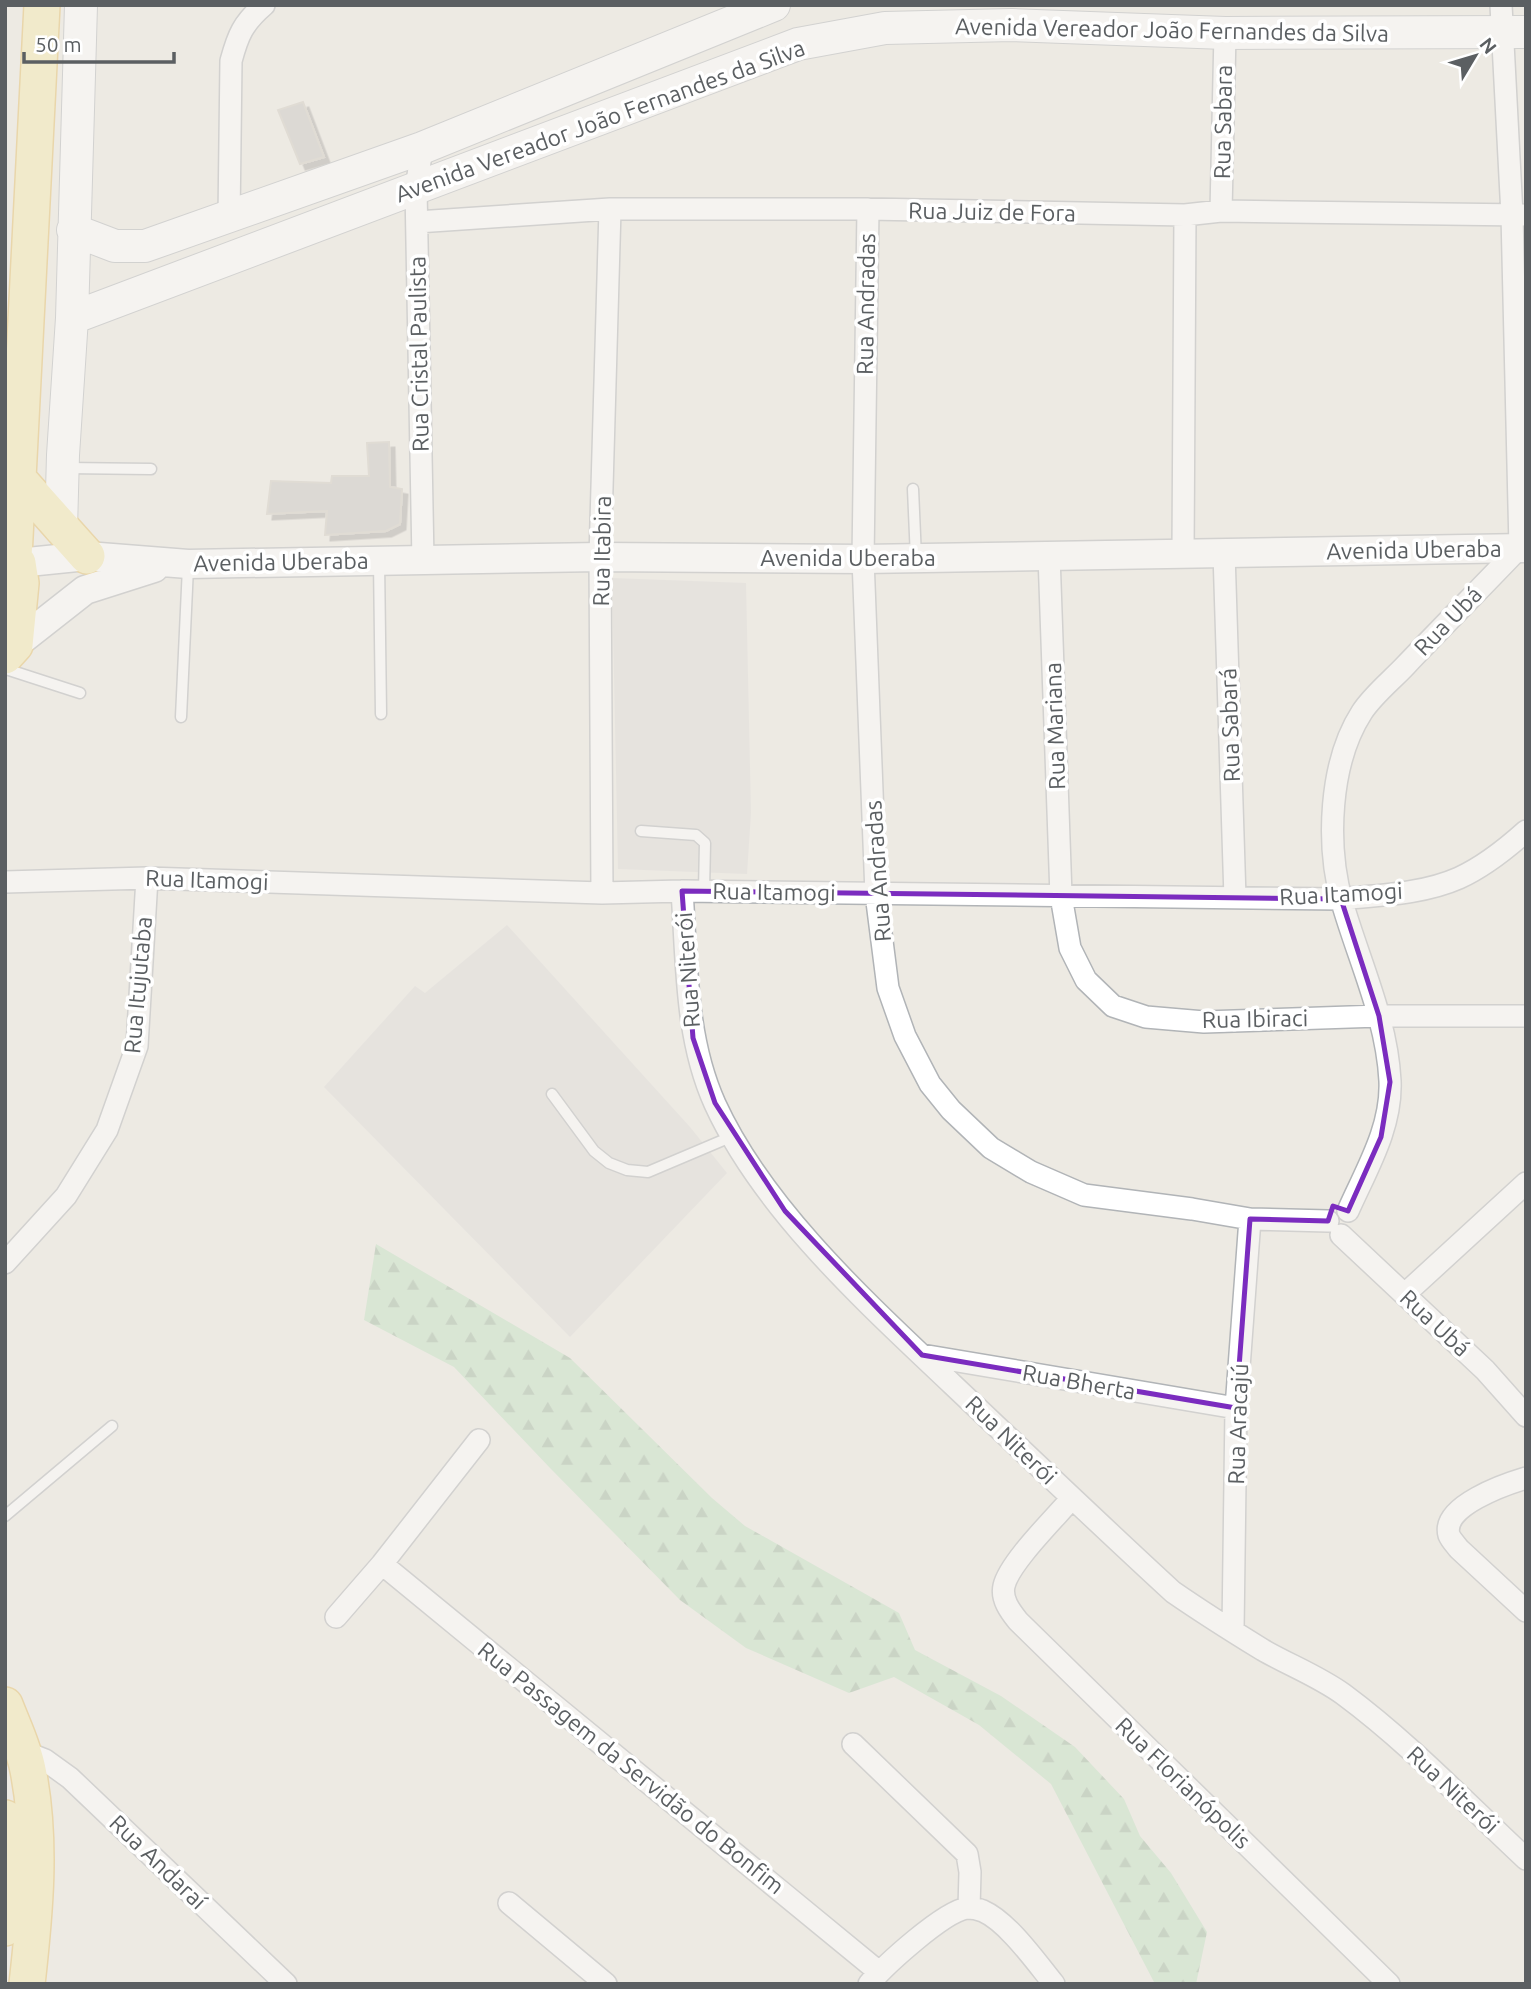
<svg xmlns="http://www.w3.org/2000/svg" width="1531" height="1989" font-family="Ubuntu,sans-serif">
	<defs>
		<pattern id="forest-firs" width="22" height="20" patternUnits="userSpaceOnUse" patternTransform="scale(1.75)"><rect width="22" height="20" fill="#c2e2c2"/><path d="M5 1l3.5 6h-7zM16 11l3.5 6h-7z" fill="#a1baa1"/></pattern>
		<filter id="shadow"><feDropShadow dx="5.5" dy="5.5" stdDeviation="0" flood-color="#0004"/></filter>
	</defs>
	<rect width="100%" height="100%" fill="#edeae3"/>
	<path fill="#dedcd8" d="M612 578 746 583 751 813 747 874 618 869Z
		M507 925 690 1127 727 1173 570 1337 324 1087 415 986 425 993Z"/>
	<path fill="url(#forest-firs)" d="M376 1244 570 1358 712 1498 745 1526 899 1613 915 1650 1001 1696 1075 1747 1124 1799 1140 1836 1171 1873 1207 1932 1196 1984H1155L1051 1784 979 1725 894 1677 849 1693 746 1648 680 1600 550 1468 454 1367 364 1320Z"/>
	<path fill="#c8c5c0" stroke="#d1ccc2" stroke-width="2" filter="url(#shadow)" d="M303 102 324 157 300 164 278 110Z
		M389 442 390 487 402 489 400 524 386 531 325 535 327 511 267 514 271 481 331 483 332 476H369L367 443Z"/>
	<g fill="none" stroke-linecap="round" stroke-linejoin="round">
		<defs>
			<path id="service" d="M65 468 151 469
				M913 489 916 558
				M379 561 381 714
				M9 670 80 693
				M181 717 188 567
				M641 831 696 835 705 843 704 891
				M552 1094 594 1151 609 1163 627 1170 648 1172 733 1136
				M5 1516 112 1426"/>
			<path id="minor" d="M422 148 416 189 423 561
				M868 209 863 559 876 894 888 988 905 1036 930 1084 951 1110 991 1148 1031 1172 1084 1195 1192 1209 1250 1219 1328 1221
				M1221 211 1225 33
				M229 218 231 61C238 35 243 23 264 5
				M417 222 610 209H868L1185 215 1221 211 1523 215
				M1224 553 1235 898
				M1183 554 1185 215
				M1049 555 1061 896 1070 948 1086 980 1113 1006 1146 1017 1204 1022 1379 1016H1526
				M5 882 147 878 602 893 682 891 1341 899C1380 895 1423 894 1459 878 1483 867 1506 849 1526 831
				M682 891C687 962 685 1038 715 1104 764 1211 869 1305 953 1385 1026 1454 1099 1524 1173 1592 1202 1612 1232 1631 1263 1650 1289 1665 1318 1676 1343 1694 1408 1742 1466 1803 1526 1859
				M602 893 600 557 610 209
				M1348 1211C1366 1170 1392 1128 1390 1081 1387 1019 1359 961 1342 902 1326 845 1329 763 1362 712 1373 695 1392 680 1406 665 1443 626 1482 587 1520 547L1512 215 1501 5
				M1341 1235 1485 1370 1526 1416
				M5 1263 66 1196 107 1130 137 1046 147 878
				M1405 1294 1526 1183
				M922 1355 1236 1408
				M1526 1478C1506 1484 1441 1506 1449 1535 1451 1540 1456 1545 1459 1549L1526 1611
				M1072 1498C1055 1518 1009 1563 1004 1586 1001 1599 1010 1611 1018 1621L1389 1984
				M382 1564 879 1972
				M336 1617 382 1564 479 1440
				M1233 1630 1236 1408 1250 1219
				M853 1744 967 1854 970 1872 969 1908
				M22 1751 45 1760 70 1778 286 1984
				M509 1903 606 1984
				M869 1984C885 1965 943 1912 967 1908 972 1908 978 1909 983 1911 1008 1922 1036 1962 1054 1984"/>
			<path id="tertiary" d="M18 563 87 556 188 564 600 557 863 559 1526 548
				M15 645 85 590 154 568"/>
			<path id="secondary" d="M73 230 115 246H145L422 148 774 5
				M72 318 798 44 885 28 1012 25 1225 33 1526 32
				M61 529 63 455 72 318 81 5"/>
			<path id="primary" d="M20 481 87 556
				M5 550 18 563 21 583 15 645 5 656
				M14 557 42 5
				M5 1705C13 1726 24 1748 28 1770 42 1841 35 1913 27 1984
				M5 1818V1928"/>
		</defs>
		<use href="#service" stroke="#b1b4b7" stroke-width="13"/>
		<use href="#minor" stroke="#b1b4b7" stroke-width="24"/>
		<use href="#tertiary" stroke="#b1b4b7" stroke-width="31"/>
		<use href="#secondary" stroke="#b2b6b9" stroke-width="34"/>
		<use href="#primary" stroke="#e4bf65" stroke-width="38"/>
		<use href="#service" stroke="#fff" stroke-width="10"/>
		<use href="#minor" stroke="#fff" stroke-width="21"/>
		<use href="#tertiary" stroke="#fff" stroke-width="28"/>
		<use href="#secondary" stroke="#fff" stroke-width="32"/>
		<use href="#primary" stroke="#f7ebae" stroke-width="35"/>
	</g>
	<path d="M0 0H1531V1989H0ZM682 891 1341 899 1379 1016 1390 1082 1381 1137 1348 1211 1333 1206 1328 1221 1250 1219 1236 1408 922 1355 785 1211 715 1103 693 1038Z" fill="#edeae3" fill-opacity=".55" fill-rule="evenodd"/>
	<path fill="none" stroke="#7b2cbf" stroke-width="5" stroke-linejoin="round" d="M682 891 1341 899 1379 1016 1390 1082 1381 1137 1348 1211 1333 1206 1328 1221 1250 1219 1236 1408 922 1355 785 1211 715 1103 693 1038Z"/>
	<g text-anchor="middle" stroke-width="7" stroke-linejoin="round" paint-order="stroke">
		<g font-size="23" fill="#5b5f62" stroke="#fff">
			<text transform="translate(1172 30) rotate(1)" y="8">Avenida Vereador João Fernandes da Silva</text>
			<text transform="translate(600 121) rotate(-20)" y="8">Avenida Vereador João Fernandes da Silva</text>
			<text transform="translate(1223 122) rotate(-89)" y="8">Rua Sabara</text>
			<text transform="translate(992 212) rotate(1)" y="8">Rua Juiz de Fora</text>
			<text transform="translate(866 304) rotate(-89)" y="8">Rua Andradas</text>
			<text transform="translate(419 354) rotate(-91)" y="8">Rua Cristal Paulista</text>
			<text transform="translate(1414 550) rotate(-1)" y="8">Avenida Uberaba</text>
			<text transform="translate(602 551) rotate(-89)" y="8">Rua Itabira</text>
			<text x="848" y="566">Avenida Uberaba</text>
			<text transform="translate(281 562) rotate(-1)" y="8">Avenida Uberaba</text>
			<text transform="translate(1448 621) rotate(-46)" y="8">Rua Ubá</text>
			<text transform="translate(1230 725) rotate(-92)" y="8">Rua Sabará</text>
			<text transform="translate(1055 726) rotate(-92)" y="8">Rua Mariana</text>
			<text transform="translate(878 871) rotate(-94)" y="8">Rua Andradas</text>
			<text transform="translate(207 880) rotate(2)" y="8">Rua Itamogi</text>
			<text transform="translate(774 892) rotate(1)" y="8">Rua Itamogi</text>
			<text transform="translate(1341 894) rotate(-3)" y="8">Rua Itamogi</text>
			<text transform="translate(688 970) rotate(-94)" y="8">Rua Niterói</text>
			<text transform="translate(138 985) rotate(-85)" y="8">Rua Itujutaba</text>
			<text transform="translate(1255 1019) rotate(-1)" y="8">Rua Ibiraci</text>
			<text transform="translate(1435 1323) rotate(43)" y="8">Rua Ubá</text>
			<text transform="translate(1079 1382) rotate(10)" y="8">Rua Bherta</text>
			<text transform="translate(1238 1424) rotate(-88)" y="8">Rua Aracajú</text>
			<text transform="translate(1011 1440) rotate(44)" y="8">Rua Niterói</text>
			<text transform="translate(631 1768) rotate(39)" y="8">Rua Passagem da Servidão do Bonfim</text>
			<text transform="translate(1183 1783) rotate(44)" y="8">Rua Florianópolis</text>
			<text transform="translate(1453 1790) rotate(43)" y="8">Rua Niterói</text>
			<text transform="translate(158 1862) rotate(44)" y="8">Rua Andaraí</text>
		</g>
	</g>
	<rect width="1531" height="1989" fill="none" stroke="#5b5f62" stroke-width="14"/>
	<g transform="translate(1475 56) rotate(52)" stroke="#ffffff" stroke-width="5" paint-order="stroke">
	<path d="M0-5L12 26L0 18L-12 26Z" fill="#5b5f62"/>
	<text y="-10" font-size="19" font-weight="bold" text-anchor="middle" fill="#5b5f62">N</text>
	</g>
	<path d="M24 52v10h150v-10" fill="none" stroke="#5b5f62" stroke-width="3.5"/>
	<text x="35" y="52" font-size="21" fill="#5b5f62" stroke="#ffffff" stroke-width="5" paint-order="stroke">50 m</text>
</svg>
